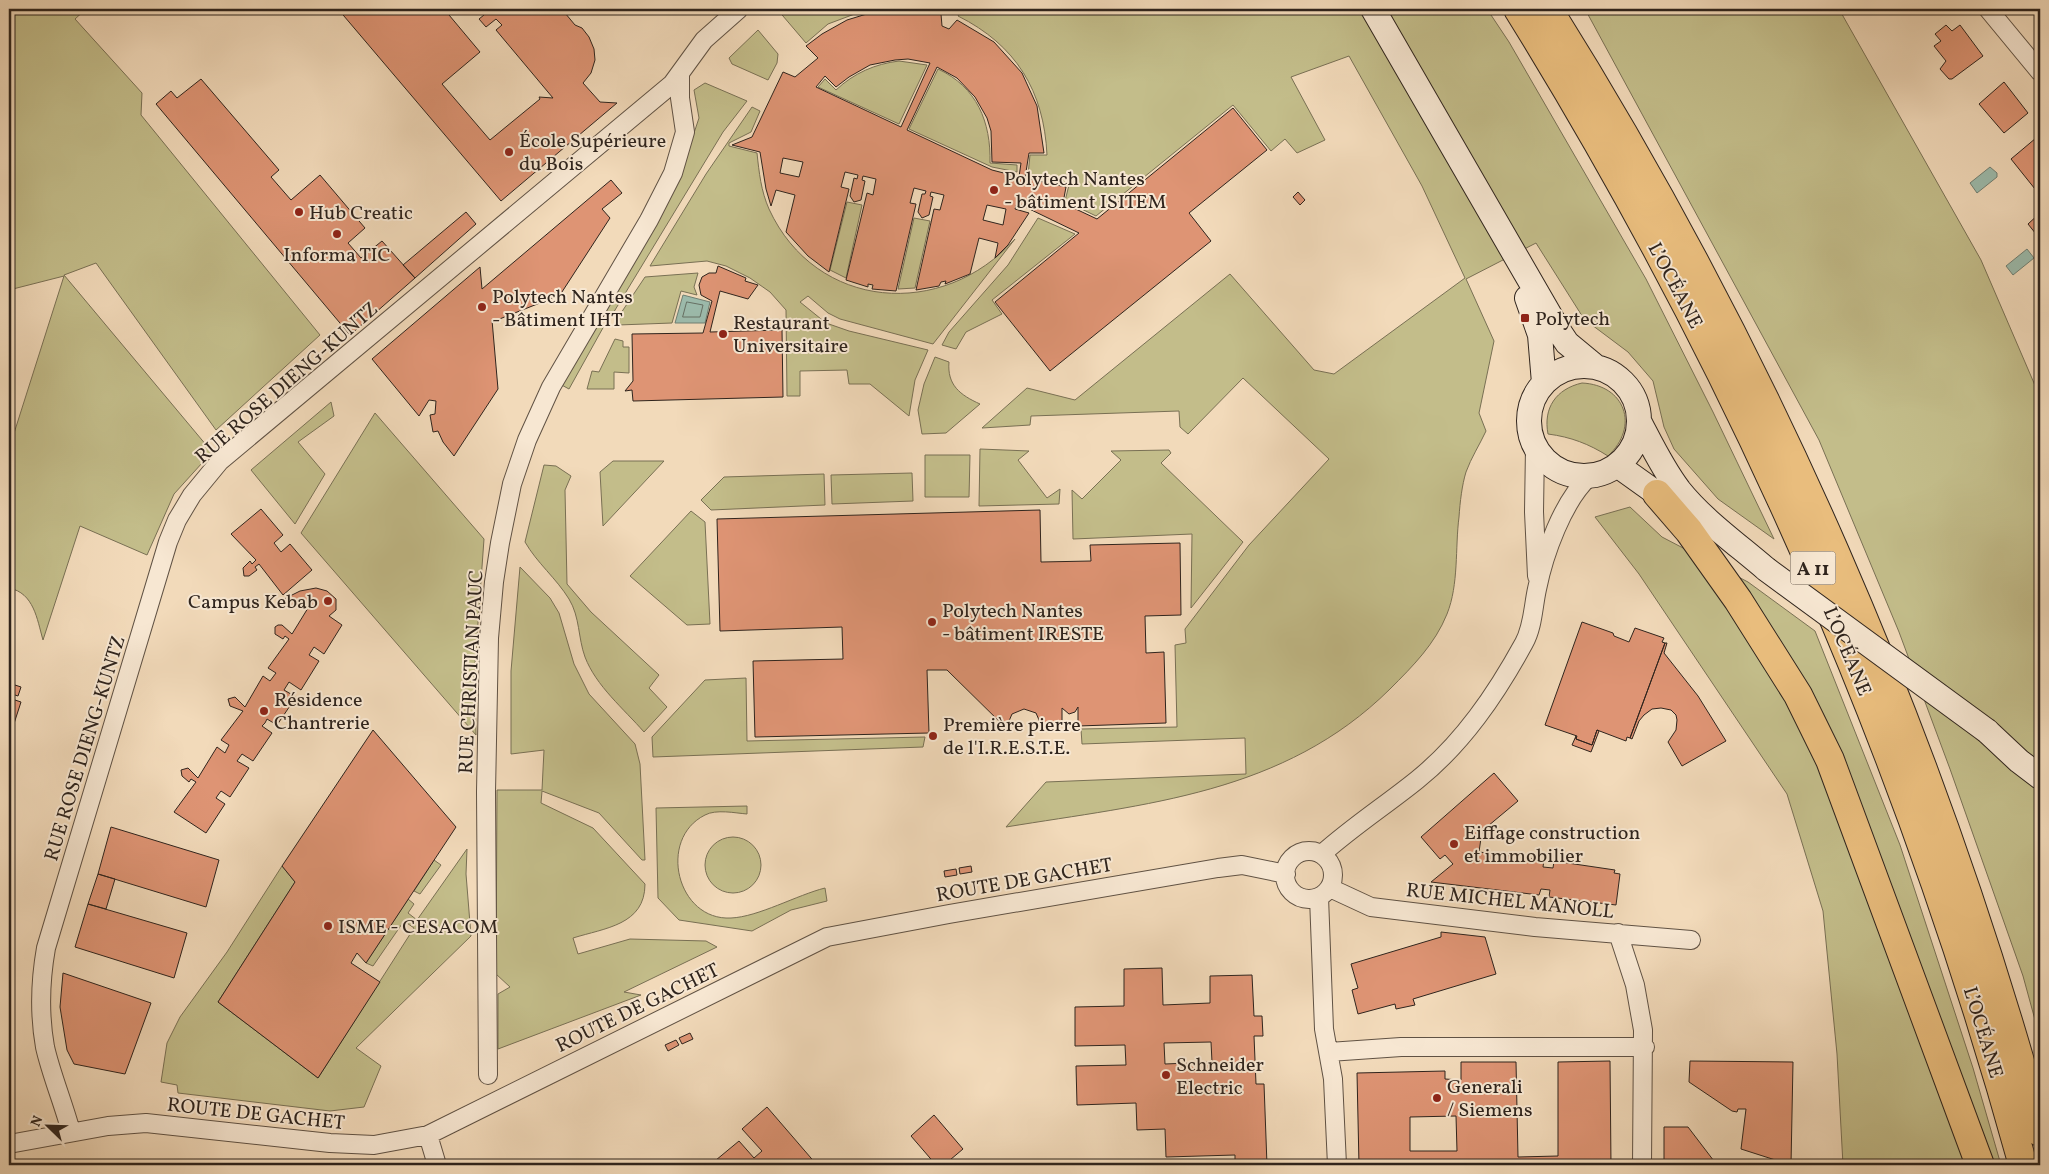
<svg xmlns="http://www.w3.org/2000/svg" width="2049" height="1174" font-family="Vollkorn,serif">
	<rect width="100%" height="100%" fill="#f2daba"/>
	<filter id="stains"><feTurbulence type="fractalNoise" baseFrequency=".004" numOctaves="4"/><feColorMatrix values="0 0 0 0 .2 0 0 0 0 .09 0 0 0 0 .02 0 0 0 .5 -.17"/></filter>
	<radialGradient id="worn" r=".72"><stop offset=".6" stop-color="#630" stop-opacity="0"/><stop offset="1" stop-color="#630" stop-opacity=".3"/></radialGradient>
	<path fill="#c3bd8a" stroke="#797054" d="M9 9H86L75 19 142 93 141 115 320 335 216 430 96 263 64 275 212 452 174 494 147 555 80 526 43 640C37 619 34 593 9 588V449L64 276 9 290Z
		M777 9H868L828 24 806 43Z
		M962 9H1487L1509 42 1646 279 1713 412 1774 539 1718 499 1674 449 1664 427 1653 381 1628 352 1584 319 1536 243 1466 279 1494 341 1479 413 1486 431C1480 444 1471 458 1466 472 1462 485 1460 502 1459 517 1455 548 1459 584 1447 614 1435 644 1413 666 1390 689 1284 794 1146 804 1006 827L1046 782 1246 774 1245 738 1082 744 1081 729 1177 727 1175 645 1186 643 1185 629 1249 545 1329 459 1243 378 1188 434 1180 427 1179 411 1031 416 1030 425 982 428 1027 388 1075 400 1230 274 1314 370 1334 374 1465 278 1422 186 1349 56 1291 77 1325 140 1297 153 1285 139 1271 151 1233 105 1096 216 1065 201 1069 185 1028 175 1030 155H1047C1044 91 1016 45 958 16Z
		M1585 9H1839L1981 260 2040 397V1038L2023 976 1950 769 1899 632 1819 440Z
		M758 30 778 54 777 63 768 80 732 64 729 58Z
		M899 61 927 65 899 124 818 87 825 79 836 90C854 73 875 64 899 61Z
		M938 69C977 87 991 122 990 163L1017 165V172L992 167 909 129Z
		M705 83 747 101 723 132 612 315H596L680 175 699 118 694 90Z
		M752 107 760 111 751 132 729 143V146L757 153C759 172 761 191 769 209 816 311 943 320 1015 239L933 344 840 319 828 313 808 296 800 302 826 323 849 331 928 350 915 380 909 416 870 384H849L847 370 800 371V396H787L786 310 770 292 750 278 726 266 707 261 650 266 706 174Z
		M847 202 862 205 846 278 830 270Z
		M914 218 930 221 915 288 898 289Z
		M1038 218 1075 234 992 300 1002 314 966 332 956 349 942 345 949 332 1008 265Z
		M698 273 694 287 697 295 681 291 672 323 618 325 621 313 645 277Z
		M604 326 569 389 558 383 590 327Z
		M615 339 623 341V347H629V373L614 372V389H587L592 371 599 372Z
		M935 357 949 362C947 385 960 395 980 404L946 433 922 434 918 410 924 384Z
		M1582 383C1625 385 1640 426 1608 456 1589 444 1571 437 1548 434 1543 408 1556 389 1582 383Z
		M331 402 334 416 298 442 325 474 295 524 251 470Z
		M375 413 484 539 475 664 476 735 301 533Z
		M980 449 1029 451 1018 460 1047 498 1060 489 1059 504 979 506Z
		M1169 450 1171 453 1161 463 1243 542 1191 608 1192 534 1073 539 1072 490 1082 499 1121 460 1111 451Z
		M925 455H970L969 497H925Z
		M613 461H664L603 526 600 472Z
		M544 465 556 466 571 476 565 490 567 584 591 612 659 675 649 688 667 707 644 732C624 709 596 686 585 657 578 638 580 617 569 599 556 578 537 563 525 542Z
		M912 473 913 501 832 504 831 475Z
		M824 474 825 505 711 510 701 500 724 477Z
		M1630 507 1662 537 1748 582 1815 631 1900 845 1973 1068 2001 1165H1843L1837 1054 1823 911 1787 794 1639 574 1595 517Z
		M691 511 705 522 710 624 687 625 630 576Z
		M520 567 550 598 559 613 574 664 589 694 635 744 640 764 645 860H642L599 813 542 791 541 803 593 828 645 884C645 925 605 928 573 938L578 954 630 939 706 941 717 947 624 992 641 995 498 1049V994L510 987 496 974 497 790H542L544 750 511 754V671Z
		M746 678 747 741 925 737 923 747 653 757 652 737 705 680Z
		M747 806V814C735 813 716 809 705 815 657 839 677 921 731 918 758 917 797 895 825 888L827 901 791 910 752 931 679 920 658 898 656 808Z
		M705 865a28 28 0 1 1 56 0a28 28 0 1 1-56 0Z
		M467 849 466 874 471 936 356 1048 381 1066 364 1107 330 1111 178 1093 177 1085 161 1082 167 1043 180 1017 227 952 282 866 295 882 218 1002 318 1078 414 928 404 921 373 966 366 963 408 899 414 904 408 913 417 920Z
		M434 860 441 865 420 894 414 891Z"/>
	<path fill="#9cbbac" stroke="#707f73" d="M1990 167 1997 173V177L1977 193 1970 183Z
		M2027 249 2034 258 2013 275 2006 266Z
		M683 295 710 302 705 323H675Z"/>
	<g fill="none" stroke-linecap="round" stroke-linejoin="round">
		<path stroke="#667064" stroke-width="1" d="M687 302 703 305 700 317H683Z"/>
	</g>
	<path fill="#de9474" stroke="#2f241d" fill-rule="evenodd" d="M338 9H444L480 52 442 84 490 140 540 99 539 97 553 98 496 30 502 25 496 19 486 27 479 19 484 15 478 9H565L566 11 565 13 575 25 582 28 589 37 594 49 595 60 591 73 583 83 600 102 617 103 501 201Z
		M883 9H916L941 14 942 26 949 29 957 20 994 42 1022 73 1037 106 1044 153H1029L1025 178 1066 187 1063 203 1097 219 1233 108 1267 150 1189 213 1211 241 1050 371 995 302 1079 233 1017 203 1015 209 1029 213 1008 245 995 258 998 243 979 238 970 274 945 284 946 281 941 282 939 286 916 290 934 209 940 210 944 195 931 192 930 196 933 197 929 215 922 218 918 212 922 194H925L926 191 914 188 910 203 916 204 896 291 872 289 873 285 868 284V287L846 280 867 193 873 195 876 179 863 176 862 180 865 181 861 200 854 202 850 196 854 178 857 179 858 175 845 172 841 187 849 189 829 272 808 256 786 232 795 195 776 190 771 206 766 189 760 152 732 145 752 137 783 72 795 77 818 58 806 46 822 34 847 20ZM908 59 930 63 901 127 816 87 825 76 836 87 849 77 870 65 895 60ZM937 67 957 78 975 97 987 118 991 131 992 162 1021 163 1019 177 992 170 907 130ZM783 158 803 162 799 177 780 173ZM987 205 1006 209 1003 225 983 220Z
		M1946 25 1952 31 1960 25 1983 56 1952 79H1949L1940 69 1946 61 1934 46 1941 41 1935 34Z
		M201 79 279 170 271 177 291 200 320 175 365 228 348 243 361 258 382 241 415 278 350 335 156 104 171 91 177 98Z
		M2004 82 2028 113 2004 133 1979 104Z
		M2036 138 2040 143V185L2035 189 2011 159Z
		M611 180 622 193 602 209 610 218 560 295 497 320H492L498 389 454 456 443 442 438 431 433 432 430 415 435 414 436 401 429 400 419 416 372 359 480 267 482 289Z
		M1298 192 1305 200 1300 205 1293 197Z
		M466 212 476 224 415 278 403 265Z
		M2040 213V239L2028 224Z
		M718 266 746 278 745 281 758 285 748 299 720 291 710 332 782 330 783 397 633 401 632 390 625 391 633 381 632 334 703 333 712 301 701 295 699 285 702 277 709 273H716Z
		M261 509 283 535 274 543 281 552 290 544 312 570 283 595 259 564 255 567 257 570 249 576H244L243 568 250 561 252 564 256 560 231 534Z
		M1040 510 1041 562 1091 561 1090 545 1180 543 1181 615 1145 616 1146 653 1164 652 1166 723 1078 726V707L1075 712 1069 714 1062 708V726L1042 727 1036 713 1024 709 1012 714 1006 728 947 670H927L929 733 755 737 753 661 843 659 842 627 720 631 717 519Z
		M316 588 327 591 336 599V610L329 616 342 625 324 654 314 647 309 655 319 661 301 690 289 682 284 690 296 697 277 725 267 719 265 723 262 726 272 733 253 761 242 754 237 761 249 768 230 797 221 791 218 795 216 798 225 804 206 833 174 812 196 782 191 779 189 782 182 776 181 770 188 768 198 778 217 747 225 753 229 745 221 740 243 711 230 706 228 699 235 697 245 707 263 676 270 681 276 673 268 668 289 639 285 636 283 639 275 634V627L278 625H282L292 634 308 608 276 603 300 591Z
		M1582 622 1613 633 1614 636 1629 642 1635 628 1664 638 1662 642 1665 643 1630 738 1627 737 1626 741 1597 730 1592 745 1576 739 1577 736 1545 725Z
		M1665 643H1667L1664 653 1698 696 1726 741 1682 766 1668 742 1676 730 1677 720 1676 715 1671 710 1661 708 1652 709 1644 715 1639 721 1632 739 1630 738Z
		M9 683 21 687 18 696 9 693Z
		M9 698 21 702 9 739Z
		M373 730 456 827 366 963 357 953 351 963 380 982 318 1078 218 1002 295 882 282 866Z
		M1597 730 1599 731 1591 752 1572 745 1576 736V739L1592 745Z
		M1494 773 1518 801 1482 831 1479 852 1544 860 1543 867 1553 868 1554 861 1615 870 1614 873 1620 874 1616 905 1549 897 1550 890 1541 889 1539 895 1431 882 1453 864 1445 855 1440 859 1421 837Z
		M111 827 219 860 206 907 98 874Z
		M971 866 972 872 960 874 959 868Z
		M956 869 957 875 945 877 944 871Z
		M98 874 115 879 106 909 88 904Z
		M88 904 187 933 174 978 75 947Z
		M1441 932 1485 937 1496 974 1413 999 1415 1005 1396 1009 1395 1004 1358 1014 1352 990 1358 988 1351 964 1441 937Z
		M1162 968 1163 1005 1210 1003V976L1252 975 1254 1016H1262L1263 1036H1254L1256 1084H1264L1267 1165H1235V1155L1166 1157 1165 1129 1137 1130 1136 1103 1077 1105 1076 1066 1126 1065 1125 1045 1075 1046V1007L1124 1006V969ZM1211 1042 1212 1062 1165 1064 1164 1043Z
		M63 973 151 1003 125 1074 74 1064 67 1050 60 1007Z
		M690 1033 693 1039 682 1044 679 1038Z
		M676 1040 679 1045 668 1051 665 1045Z
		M1610 1061 1611 1165H1359L1357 1073 1445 1071V1079L1461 1080V1062H1516L1518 1157 1558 1156V1062ZM1456 1116 1457 1151H1410V1117Z
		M1690 1061 1793 1062 1791 1165 1741 1149 1746 1109H1738L1737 1112 1732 1111 1689 1082Z
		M767 1107 817 1165H710L739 1141 754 1158 762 1151 742 1129Z
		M934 1115 963 1149 944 1165H936L911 1136Z
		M1664 1127H1688L1717 1165H1664Z"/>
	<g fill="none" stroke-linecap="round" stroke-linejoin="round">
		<defs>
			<path id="street" d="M1988 9 2040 72
				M1535 447 1534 512 1537 576
				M1285 875a24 24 0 1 1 48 0a24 24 0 1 1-48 0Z
				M1322 854C1352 827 1386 805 1417 780 1463 743 1496 694 1524 643 1533 627 1533 607 1537 589 1544 554 1563 501 1589 477
				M1330 888 1371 907 1535 927 1691 940
				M1319 897 1324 1029 1333 1079 1337 1165
				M1618 933 1635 985 1643 1030 1642 1165
				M1329 1052 1401 1047H1645
				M488 1075 486 792 489 638 494 582 500 543 512 484 527 440 551 387 649 220 673 173 685 132 680 98V74
				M71 1132C64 1105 51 1074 45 1047 39 1013 40 982 46 948L168 542 177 520 192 495 220 461 672 84 704 40 739 9
				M428 1135 437 1165
				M9 1144 108 1126 146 1123 330 1143 374 1145 428 1135 827 937 949 914 1218 868 1242 865 1286 874"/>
			<path id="secondary" d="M1373 9 1559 331 1567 343 1596 367
				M1527 298 1540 335 1544 383
				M1529 421a55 55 0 1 1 110 0a55 55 0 1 1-110 0Z
				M1640 423C1652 446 1663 469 1679 490 1703 520 1737 544 1766 569
				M1617 465 1673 505
				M1987 731 2019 761 2040 777"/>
			<path id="highway" d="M1518 9C1743 372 1909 753 2023 1165
				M1548 9C1766 356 1932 737 2040 1132
				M1657 494 1689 531 1738 600 1798 695 1830 760 1980 1165"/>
		</defs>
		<use href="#street" stroke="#605244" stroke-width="20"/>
		<use href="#secondary" stroke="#2f241d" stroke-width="26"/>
		<use href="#highway" stroke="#2f241d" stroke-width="30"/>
		<use href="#street" stroke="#f7e7d2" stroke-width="18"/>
		<use href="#secondary" stroke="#f7e7d2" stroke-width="24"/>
		<use href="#highway" stroke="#e9bd7d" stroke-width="28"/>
		<defs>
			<path id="secondary-bridge" d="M1766 569 1987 731"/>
		</defs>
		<use href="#secondary-bridge" stroke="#2f241d" stroke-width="26" stroke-linecap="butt"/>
		<use href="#secondary-bridge" stroke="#f7e7d2" stroke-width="24"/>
	</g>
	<g fill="#8f2418" stroke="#f7e7d2" stroke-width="2">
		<circle cx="509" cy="152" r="5"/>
		<circle cx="994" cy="190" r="5"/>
		<circle cx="299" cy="212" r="5"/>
		<circle cx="337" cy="234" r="5"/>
		<circle cx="482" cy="307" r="5"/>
		<rect x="1520" y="313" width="10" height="10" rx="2.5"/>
		<circle cx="723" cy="334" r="5"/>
		<circle cx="328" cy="601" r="5"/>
		<circle cx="932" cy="622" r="5"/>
		<circle cx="264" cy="711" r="5"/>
		<circle cx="933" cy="736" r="5"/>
		<circle cx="1454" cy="844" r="5"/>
		<circle cx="328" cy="926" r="5"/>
		<circle cx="1166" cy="1075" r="5"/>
		<circle cx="1437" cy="1098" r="5"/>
	</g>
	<g text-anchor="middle" stroke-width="4" stroke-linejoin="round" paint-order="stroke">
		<rect fill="#f7e7d2" stroke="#6b5e53" stroke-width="1" x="1790.5" y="551.5" width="45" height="33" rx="4"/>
		<g font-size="19" font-weight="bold" fill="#2f241d">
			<text x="1813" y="575">A 11</text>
		</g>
		<g font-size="20" fill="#2f241d" stroke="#f7e7d2" text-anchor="start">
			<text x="519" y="147">École Supérieure<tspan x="519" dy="23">du Bois</tspan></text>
			<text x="1004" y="185">Polytech Nantes<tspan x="1004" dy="23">- bâtiment ISITEM</tspan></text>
			<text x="309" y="219">Hub Creatic</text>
			<text x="337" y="261" text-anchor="middle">Informa TIC</text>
			<text x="492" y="303">Polytech Nantes<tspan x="492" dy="23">- Bâtiment IHT</tspan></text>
			<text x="1535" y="325">Polytech</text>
			<text x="733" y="329">Restaurant<tspan x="733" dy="23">Universitaire</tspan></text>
			<text x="318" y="608" text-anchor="end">Campus Kebab</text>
			<text x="942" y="617">Polytech Nantes<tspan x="942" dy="23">- bâtiment IRESTE</tspan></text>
			<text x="274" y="706">Résidence<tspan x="274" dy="23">Chantrerie</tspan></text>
			<text x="943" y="731">Première pierre<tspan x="943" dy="23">de l'I.R.E.S.T.E.</tspan></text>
			<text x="1464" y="839">Eiffage construction<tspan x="1464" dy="23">et immobilier</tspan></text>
			<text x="338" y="933">ISME - CESACOM</text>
			<text x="1176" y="1071">Schneider<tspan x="1176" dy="23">Electric</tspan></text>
			<text x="1447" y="1093">Generali<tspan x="1447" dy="23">/ Siemens</tspan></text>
		</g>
		<g font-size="20" fill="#2f241d" stroke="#f7e7d2">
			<text transform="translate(1676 285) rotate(62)" y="7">L’OCÉANE</text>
			<text transform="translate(286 382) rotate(-41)" y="7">RUE ROSE DIENG-KUNTZ</text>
			<text transform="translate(1848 651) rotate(67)" y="7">L’OCÉANE</text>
			<text transform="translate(470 672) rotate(-87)" y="7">RUE CHRISTIAN PAUC</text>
			<text transform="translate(84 748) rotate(-73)" y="7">RUE ROSE DIENG-KUNTZ</text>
			<text transform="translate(1024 879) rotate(-10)" y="7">ROUTE DE GACHET</text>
			<text transform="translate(1510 900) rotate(6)" y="7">RUE MICHEL MANOLL</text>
			<text transform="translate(637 1007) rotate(-26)" y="7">ROUTE DE GACHET</text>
			<text transform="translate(1984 1032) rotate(73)" y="7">L’OCÉANE</text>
			<text transform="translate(256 1113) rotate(6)" y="7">ROUTE DE GACHET</text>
		</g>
	</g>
	<rect width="2049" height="1174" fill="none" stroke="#f2daba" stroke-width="30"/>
	<rect x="10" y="10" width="2029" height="1154" fill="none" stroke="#2f241d" stroke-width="2.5"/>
	<rect x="15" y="15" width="2019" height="1144" fill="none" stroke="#2f241d"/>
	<g transform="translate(48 1126) rotate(293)" stroke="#f7e7d2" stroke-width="4" paint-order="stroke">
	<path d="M0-4L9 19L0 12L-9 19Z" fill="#2f241d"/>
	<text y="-8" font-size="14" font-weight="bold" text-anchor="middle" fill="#2f241d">N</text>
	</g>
	<rect width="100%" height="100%" filter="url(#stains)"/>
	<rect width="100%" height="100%" fill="url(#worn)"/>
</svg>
